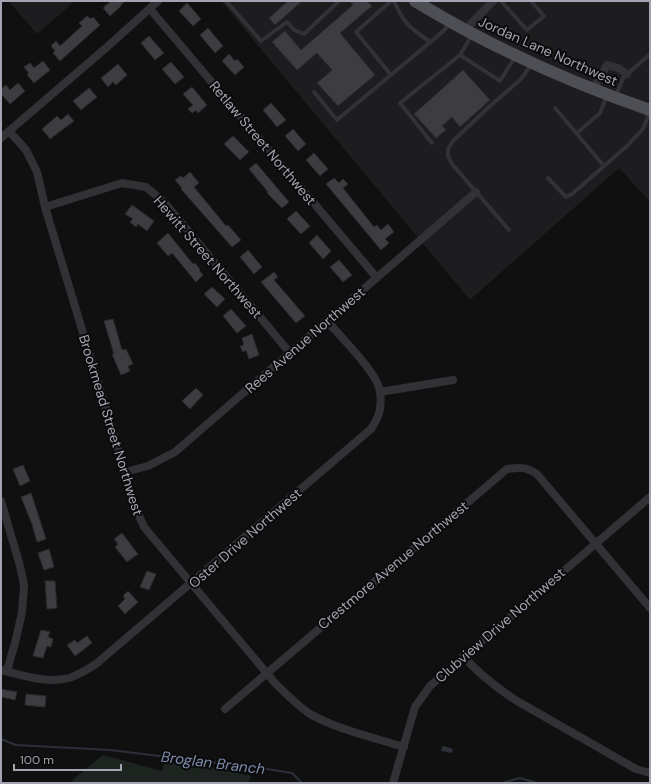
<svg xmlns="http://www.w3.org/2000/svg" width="651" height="784" font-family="'DM Sans',sans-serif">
	<rect width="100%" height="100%" fill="#111011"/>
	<path fill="#1d1c1e" d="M8 1H75L37 34Z
		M221 1H650V202L619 168 470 300Z"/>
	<path fill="#1d241f" d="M103 755 162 771 166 757 251 776 248 783H69Z"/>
	<path fill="#2b3039" d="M444 746 453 749 452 753 441 751 442 747Z"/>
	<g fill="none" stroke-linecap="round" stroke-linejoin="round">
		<path stroke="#2b3039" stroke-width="2" d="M1 739 16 745 110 750 267 769 292 773 302 783
			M502 783 520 778 537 783"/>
	</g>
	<path fill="#3d3d41" stroke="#2b2a2d" d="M111 1H125L121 5V6L110 16 103 8Z
		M288 1H302L275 25 269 18Z
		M350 1H367L372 6 340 33 375 75 338 106 317 83 332 70 317 53 297 70 272 42 285 31 301 50 353 5Z
		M187 3 201 19 193 26 179 11Z
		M87 16 91 19 93 17 100 25 60 61 53 53 55 51 51 46 56 41 60 46 82 26 79 23Z
		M208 28 223 46 215 53 200 35Z
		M149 36 164 53 155 60 141 43Z
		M229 54 235 61 237 59 244 67 235 75 222 61Z
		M43 61 50 70 34 83 27 75 29 73 24 67 30 63 34 68Z
		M171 62 184 77 175 84 162 69Z
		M118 64 127 75 116 85 113 82 108 87 101 78Z
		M463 70 490 100 460 127 452 117 442 126 446 130 436 138 414 114Z
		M18 83 25 91 10 104 1 94V89L6 85 10 90Z
		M192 87 207 105 198 113 196 110 192 113 188 109 193 105 183 94Z
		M89 88 97 97 81 110 73 101Z
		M271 103 286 120 277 127 263 110Z
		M68 114 74 121 50 139 42 129 57 116 61 120Z
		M293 129 306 144 298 151 285 136Z
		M233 136 249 152 240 160 224 144Z
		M314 153 328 169 320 176 306 160Z
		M256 163 289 202 282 208 267 193 268 192 249 169Z
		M190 172 199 183 194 187 226 226 228 225 241 240 232 247 181 189 182 188 175 180 181 176 183 178Z
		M334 178 339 183 343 179 348 184 343 188 374 227 377 225 381 230 388 224 394 232 385 239 389 243 381 250 326 184Z
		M132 205 154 221 147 231 138 224 136 227 130 222 133 219 125 214Z
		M296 211 310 226 301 234 287 219Z
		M168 233 193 264 195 263 200 269 199 270 203 275 196 282 172 253 168 256 157 243Z
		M317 235 331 251 323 259 309 243Z
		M248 250 262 267 254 274 240 257Z
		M339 260 352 275 343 282 330 267Z
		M274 272 278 277 274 280 305 316 296 323 261 282Z
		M212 287 225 299 217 307 204 294Z
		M231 309 246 326 237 333 223 316Z
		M113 319 122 350 126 349 133 364 128 366 130 371 121 375 112 354H114L104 321Z
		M252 334 259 355 249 359 246 350 243 352 240 346 244 345 242 338Z
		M196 388 203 395 190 409 182 401Z
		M23 465 30 481 20 486 13 469Z
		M31 493 37 511 46 539 37 542 32 524 21 497Z
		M122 533 138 554 127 562 115 547 118 544 114 539Z
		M49 549 54 567 44 570 38 553Z
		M147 571 156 574 149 590 140 587Z
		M45 581H55L57 608 47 609Z
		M128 591 138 602 125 614 118 606 125 599 123 596Z
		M41 630 50 632 48 637 53 639 51 647 47 646 43 658 33 656Z
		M87 636 92 643 75 656 67 645 75 640 77 643Z
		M1 689 17 692 15 700 1 697Z
		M26 694 46 696 45 707 25 705Z"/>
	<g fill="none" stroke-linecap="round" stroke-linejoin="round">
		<path stroke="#38383d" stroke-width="1.5" stroke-dasharray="2 3" stroke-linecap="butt" d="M149 783H152"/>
		<path stroke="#323236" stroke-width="4" d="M226 1 261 41 287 22 294 30 304 34 339 1
			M394 1C404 24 410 28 430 42
			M501 1 527 30 544 16 531 1
			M472 35 460 55 500 81 515 57
			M391 75 356 32 391 1
			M314 92 337 120 440 34 451 23
			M616 96 623 78 650 54
			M555 108 604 166
			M577 133 600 113 607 96
			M432 143 400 103 460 55
			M548 178 566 197 572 194 627 146 643 129 650 112
			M509 230 452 164 448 156V149L453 141 490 106 521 79 531 65"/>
		<path stroke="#323236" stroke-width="8" d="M150 9 377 278
			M465 30 493 1
			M593 89 607 65 618 68 627 74
			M9 131 26 150 37 172 45 207 125 472 132 500 144 527 275 683C286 694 297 705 310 714 336 729 375 738 404 747
			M1 138 107 47 158 1
			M45 207 122 183 146 187 164 202 290 353
			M380 392 453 380
			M125 472 148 466 175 452 476 192
			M1 501 20 566 24 585 22 612 16 639 7 671
			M463 656C479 674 497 688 517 701L636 769 650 773
			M1 670C22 675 47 684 69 678 79 675 88 669 96 664L371 429C375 423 379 416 380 409 381 402 381 394 379 387 373 369 341 337 327 321
			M225 709 507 469C520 467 526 467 537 474L650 608
			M393 783 415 707 430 686 650 497"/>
		<path stroke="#4e4e55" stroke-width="12" d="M415 1C489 46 568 82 650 110"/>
	</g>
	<g text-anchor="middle" stroke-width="4" stroke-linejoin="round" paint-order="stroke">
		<g font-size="14" fill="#a3a4b1" stroke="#0c0b0c">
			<text transform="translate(548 51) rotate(24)" y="5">Jordan Lane Northwest</text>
			<text transform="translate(263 143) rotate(50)" y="5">Retlaw Street Northwest</text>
			<text transform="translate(208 257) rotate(49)" y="5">Hewitt Street Northwest</text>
			<text transform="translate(305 340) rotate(-41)" y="5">Rees Avenue Northwest</text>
			<text transform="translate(111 425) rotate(73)" y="5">Brookmead Street Northwest</text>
			<text transform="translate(245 538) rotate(-41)" y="5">Oster Drive Northwest</text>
			<text transform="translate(393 565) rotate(-40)" y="5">Crestmore Avenue Northwest</text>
			<text transform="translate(500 625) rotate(-41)" y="5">Clubview Drive Northwest</text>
		</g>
		<g font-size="15" font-style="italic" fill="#7c8baa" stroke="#0c0b0c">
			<text transform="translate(213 763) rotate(7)" y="5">Broglan Branch</text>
		</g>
	</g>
	<rect width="651" height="784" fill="none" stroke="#a3a4b1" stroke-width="4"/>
	<path d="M14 764v6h107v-6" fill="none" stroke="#a3a4b1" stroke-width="2"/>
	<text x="20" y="764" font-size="12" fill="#a3a4b1" stroke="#0c0b0c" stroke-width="3" paint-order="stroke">100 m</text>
</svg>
